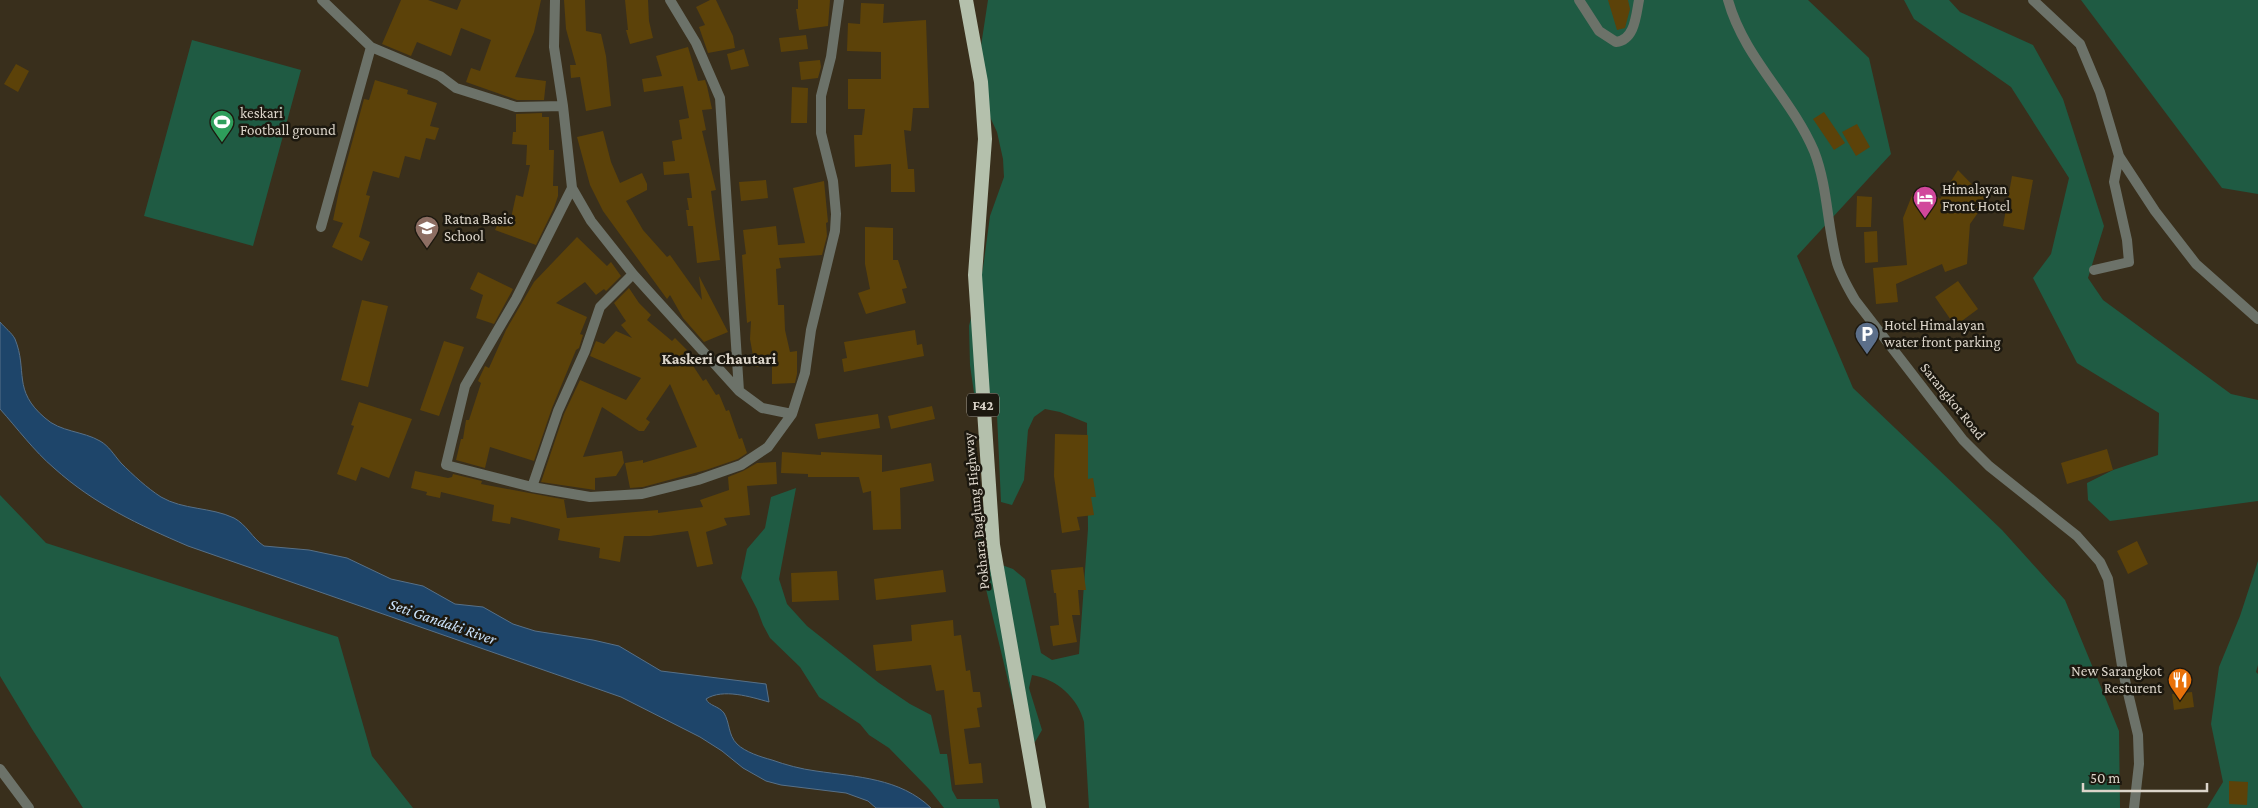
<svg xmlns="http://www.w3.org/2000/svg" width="2258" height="808" font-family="'Crimson Pro',serif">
	<rect width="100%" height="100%" fill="#392f1c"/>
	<path fill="#1f5b43" d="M988 0H1808L1869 58 1891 154 1797 256 1853 388 2002 530 2065 600 2119 731 2120 808H1089L1084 722C1078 698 1057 679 1032 675L1029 688 1042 730 1035 742 1022 739 986 589 976 528H982L989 554 999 564 1013 569 1025 579 1041 653 1052 660 1079 654 1088 529 1087 423 1060 412 1045 409 1034 417 1028 430 1024 480 1012 505 1001 502 996 393H974L970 365 969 326 983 268 990 216 1004 177 1003 159 997 132 984 104 979 59Z
		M1904 0H1949L1960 12 2033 45 2063 99 2104 226 2088 278 2103 300 2231 394 2258 400V501L2110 521 2088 500 2087 483 2113 470 2158 455 2159 413 2077 363 2033 278 2051 254 2069 178 2011 87 1914 19Z
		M2081 0H2258V194L2222 188Z
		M192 40 301 70 253 246 144 216Z
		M796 488 779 579 787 604 807 626 879 683 910 704 931 715 940 754H947L952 790 957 799H998L1000 808H944L929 789 889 748 869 735 860 724 819 697 800 667 770 638 763 625 757 609 741 578 747 549 765 528 771 497Z
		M0 495 46 543 338 637 372 756 413 808H83L32 729 0 676Z
		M2258 561V665L2256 672 2258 674V808H2207L2223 782 2211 724 2219 667 2240 616Z"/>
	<path fill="#1e456a" stroke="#577087" d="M0 322C5 328 12 333 15 339 28 371 12 390 45 418 60 432 83 431 100 441 109 446 114 455 121 463 133 475 147 488 161 497 183 510 211 507 234 518 247 525 252 538 264 546L309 550 347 558 391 579 423 586 455 604 483 607 513 624 535 631 593 640 619 646 661 671 766 684 769 702C751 697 723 688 706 699 709 706 719 706 724 713 730 723 728 735 737 744 745 752 761 757 772 760 786 765 801 769 816 771 857 777 900 778 931 808H876L868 801 846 793 781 785 766 781 743 768 722 751 700 737 621 697 188 546C139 525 94 504 54 468 34 451 17 428 0 409Z"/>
	<path fill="#5c4209" d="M401 0H428L457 10 461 0H541L534 32 515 77 546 81 544 100H517L466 82 471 68 480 71 491 40 461 28 451 56 417 42 411 56 382 44Z
		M564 0H585L586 31 601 34 606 56 611 106 586 111 580 77 571 78 570 65H576L566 29Z
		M625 0H648L649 21 653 38 630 44 626 30H628Z
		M710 0H716L733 36 735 48 708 53 699 27 705 25 696 7Z
		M798 0H830L828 26 799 30 796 9H798Z
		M1608 0H1628L1630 9 1625 28 1617 30Z
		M861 3 884 4 883 23 926 20 929 108H913L911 131 904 130 908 169H914L915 192H891V164L855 167 854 135H862L865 109H848V79H881V52L847 51 848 23 860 24Z
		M806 35 808 49 781 52 779 38Z
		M688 47 698 81 705 80 707 86 712 109 702 110 706 130 702 131 716 190 711 191 720 260 697 263 693 226H688L686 210H689L687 198H692L689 173 664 175 663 162 675 161 672 141 682 139 679 120 689 118 683 86 644 92 642 79 662 76 656 56Z
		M744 49 749 66 731 70 727 54Z
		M820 60 821 67 818 78 801 80 799 62Z
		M16 64 29 71 18 92 4 84Z
		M375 80 408 90 407 94 437 103 430 126 439 128 435 140 426 138 420 160 405 156 399 178 373 171 366 195 370 196 359 237 370 242 362 261 332 247 343 223 333 220 340 186 364 99 369 100Z
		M792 87 808 88 807 123H791Z
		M1824 112 1845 143 1834 150 1813 119Z
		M542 113V117H549V150H554L553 186H558V196L554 208 536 245 495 230 500 219 510 223 516 195 523 197 530 165H526L527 145 512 144 513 132H516V114Z
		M1857 124 1870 147 1856 156 1842 132Z
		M603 131 611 162 620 183 642 173 647 184V190L626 201 636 218 643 230 667 257 670 255 702 300 699 276 728 332 704 342 683 318 670 295 667 299 603 211 590 185 577 137Z
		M1958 170 1987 200 1970 224 1967 264 1945 272 1942 264 1896 284 1898 302 1876 304 1873 268 1907 265 1903 218 1913 193H1934L1940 199Z
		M2012 176 2033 180 2024 230 2003 226Z
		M766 180 768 198 741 201 739 182Z
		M824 181 828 222 826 223 827 236 822 255 779 258 781 268 776 269 778 305H784L785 330 790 352 797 351V374L795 383 772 384V364L755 367 750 339 751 321 747 323 742 255 746 254 743 230 776 226 778 245 805 243 793 188Z
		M1857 196 1872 197 1871 227H1856Z
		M865 227 893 228V260H898L907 288 902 289 906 303 866 314 858 293 870 289 865 264Z
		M1877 231 1878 262 1865 263 1864 232Z
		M577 237 607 266 611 262 621 276 606 291 604 289 596 295 585 282 556 303 587 317 581 332 580 334 583 335 579 348 576 350 552 408 534 461 490 447 485 468 456 460 461 439H463L466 420H469L481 383 478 381 485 366 489 368 506 330 534 282Z
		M478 272 513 289 494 324 476 318 483 295 470 289Z
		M1958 281 1978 309 1955 326 1935 297Z
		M629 288 639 303 651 315 647 320 672 341 675 338 687 350 684 352 703 381 706 379 716 395 719 394 726 411 729 410 739 439 742 438 747 453 738 459 706 470 643 487 630 488 625 463 643 460V463L697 447 670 384 646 419 650 422 644 431H639L602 407 583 457 622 451 624 463 616 476 595 478V490L541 482 564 414 580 380 626 400 641 378 590 356 596 341 604 344 616 331 632 338 621 325 626 321 614 303Z
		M362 300 388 306 368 387 341 380Z
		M915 330 917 345 922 344 924 356 844 372 842 359 847 358 844 342Z
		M444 341 464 347 439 416 420 410Z
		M359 402 412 419 389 478 361 467 356 481 337 474 354 426 351 425Z
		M932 406 935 419 891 429 888 416Z
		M878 414 880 428 818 439 815 424Z
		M1055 434 1088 435V479L1093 478 1096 497H1091L1094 515 1077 517 1080 530 1062 533 1054 476Z
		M2107 449 2113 470 2067 484 2061 463Z
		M782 452 821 455V452L882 455V472L931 463 934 481 900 488 901 529 873 530 871 491 863 493 859 477H808V474L781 473Z
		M776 462 777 484 747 486 750 515 724 518 727 525 706 532 713 564 697 567 688 531 650 536H624L620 562 599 558 600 548 558 540 560 529 511 517 510 524 492 521 494 505 441 492 440 498 426 495 427 492 411 488 415 471 448 478 452 477 453 474 482 481 481 484 567 500H564L567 518 658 510V513L703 507 700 500 729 490 728 477 743 471 757 463Z
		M2137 541 2148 564 2128 574 2117 551Z
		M1083 567 1086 590H1078L1080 615H1072L1077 642 1053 646 1050 626 1059 625 1056 593H1054L1051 570Z
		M943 570 946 592 876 600 874 579Z
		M837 571 839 600 792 602 791 573Z
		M953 620 954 636 961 635 966 671 970 670 973 692H980L982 707 977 708 980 727 964 729 969 764 981 763 983 783 955 785 944 690 936 691 931 665 876 671 873 645 912 641 911 625Z
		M2192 692 2194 707 2174 710 2172 694Z
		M2229 781 2248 782 2247 805 2229 804Z"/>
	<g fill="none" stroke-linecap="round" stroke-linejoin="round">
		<path stroke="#6c7269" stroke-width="10" d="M2033 0 2080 44 2100 92 2119 156
			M2094 270 2129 262 2127 240 2114 182 2119 156 2155 211 2196 264 2258 319"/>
		<path stroke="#6c7269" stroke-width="10" d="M322 0 371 47 440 76 456 88 516 107 563 106
			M555 0 554 47 563 106 572 188 591 221 633 274 739 391 762 408 792 414
			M670 0 696 43 720 98 739 391
			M572 188 516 299 465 386 446 465 532 487 590 497 642 494 698 480 741 465 768 447 792 414 805 373 811 330 835 231 836 214 833 181 821 133V96L831 57 839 0
			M321 227 371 47
			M532 487 558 411 585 351 600 307 633 274
			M0 769 29 808"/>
		<path stroke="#6c7269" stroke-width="10" d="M1579 0 1599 31 1616 42C1635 40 1636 15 1639 0
			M1728 0C1744 58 1791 97 1814 151 1828 187 1827 226 1837 263 1841 276 1848 288 1855 300L1963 440 1989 466 2077 536 2100 562 2108 579 2123 672 2138 735 2139 764 2134 808"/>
		<path stroke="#b4c0ac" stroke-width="14" d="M966 0 981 82 985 139 975 275 993 545 1039 808"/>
	</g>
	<defs>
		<symbol id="stadium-pin" viewBox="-11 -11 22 30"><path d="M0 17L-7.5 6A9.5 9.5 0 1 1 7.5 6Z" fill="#2e9e5b" stroke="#1c180f"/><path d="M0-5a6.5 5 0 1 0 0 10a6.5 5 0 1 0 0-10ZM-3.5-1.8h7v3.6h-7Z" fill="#fff"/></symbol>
		<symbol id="hotel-pin" viewBox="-11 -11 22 30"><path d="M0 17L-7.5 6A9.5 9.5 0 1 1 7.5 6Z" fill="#d1479c" stroke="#1c180f"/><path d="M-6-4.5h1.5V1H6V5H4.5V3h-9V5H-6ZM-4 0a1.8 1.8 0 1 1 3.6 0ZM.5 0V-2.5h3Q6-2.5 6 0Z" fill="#fff"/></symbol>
		<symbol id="school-pin" viewBox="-11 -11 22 30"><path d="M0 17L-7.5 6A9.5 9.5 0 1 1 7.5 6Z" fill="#8d6e63" stroke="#1c180f"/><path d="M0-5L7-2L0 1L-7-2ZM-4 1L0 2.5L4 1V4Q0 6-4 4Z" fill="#fff"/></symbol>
		<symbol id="parking-pin" viewBox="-11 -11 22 30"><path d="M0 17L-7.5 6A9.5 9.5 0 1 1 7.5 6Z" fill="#5c6f8a" stroke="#1c180f"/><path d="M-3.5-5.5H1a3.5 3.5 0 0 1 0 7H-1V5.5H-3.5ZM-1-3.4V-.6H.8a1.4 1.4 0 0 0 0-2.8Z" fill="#fff"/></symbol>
		<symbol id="restaurant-pin" viewBox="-11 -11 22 30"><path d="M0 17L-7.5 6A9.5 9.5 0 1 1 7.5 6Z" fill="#e8710a" stroke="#1c180f"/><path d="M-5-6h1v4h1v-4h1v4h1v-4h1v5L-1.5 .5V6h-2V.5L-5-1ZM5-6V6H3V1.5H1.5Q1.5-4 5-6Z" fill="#fff"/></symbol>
	</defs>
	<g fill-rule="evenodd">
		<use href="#stadium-pin" x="208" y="108" width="28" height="38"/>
		<use href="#hotel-pin" x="1911" y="184" width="28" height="38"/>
		<use href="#school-pin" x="413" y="214" width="28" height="38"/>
		<use href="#parking-pin" x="1853" y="320" width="28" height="38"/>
		<use href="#restaurant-pin" x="2166" y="666" width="28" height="38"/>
	</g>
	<g text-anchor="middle" stroke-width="5" stroke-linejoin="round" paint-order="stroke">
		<rect fill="#1c180f" stroke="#a29c92" stroke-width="1" x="967" y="393.5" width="32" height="23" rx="4"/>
		<g font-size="14" font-weight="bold" fill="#dcd5ca">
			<text x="983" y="410">F42</text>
		</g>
		<g font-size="15" fill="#dcd5ca" stroke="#1c180f" text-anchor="start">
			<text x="240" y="118">keskari<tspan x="240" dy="17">Football ground</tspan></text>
			<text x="1942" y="194">Himalayan<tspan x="1942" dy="17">Front Hotel</tspan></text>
			<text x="444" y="224">Ratna Basic<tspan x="444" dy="17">School</tspan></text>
			<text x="1884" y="330">Hotel Himalayan<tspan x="1884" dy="17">water front parking</tspan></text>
			<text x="2162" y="676" text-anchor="end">New Sarangkot<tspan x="2162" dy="17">Resturent</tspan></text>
		</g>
		<g font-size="15" fill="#dcd5ca" stroke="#1c180f">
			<text transform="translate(1953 401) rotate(51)" y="5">Sarangkot Road</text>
			<text transform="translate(976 511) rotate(-96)" y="5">Pokhara Baglung Highway</text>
		</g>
		<g font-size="16" font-weight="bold" fill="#dcd5ca" stroke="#1c180f">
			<text x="719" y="364">Kaskeri Chautari</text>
		</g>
		<g font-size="16" font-style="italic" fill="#cce4fd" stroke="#1c180f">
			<text transform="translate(443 621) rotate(19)" y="6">Seti Gandaki River</text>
		</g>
	</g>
	<path d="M2083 783v8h124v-8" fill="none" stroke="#dcd5ca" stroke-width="2.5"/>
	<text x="2090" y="783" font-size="15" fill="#dcd5ca" stroke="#1c180f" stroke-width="4" paint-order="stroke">50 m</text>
</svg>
